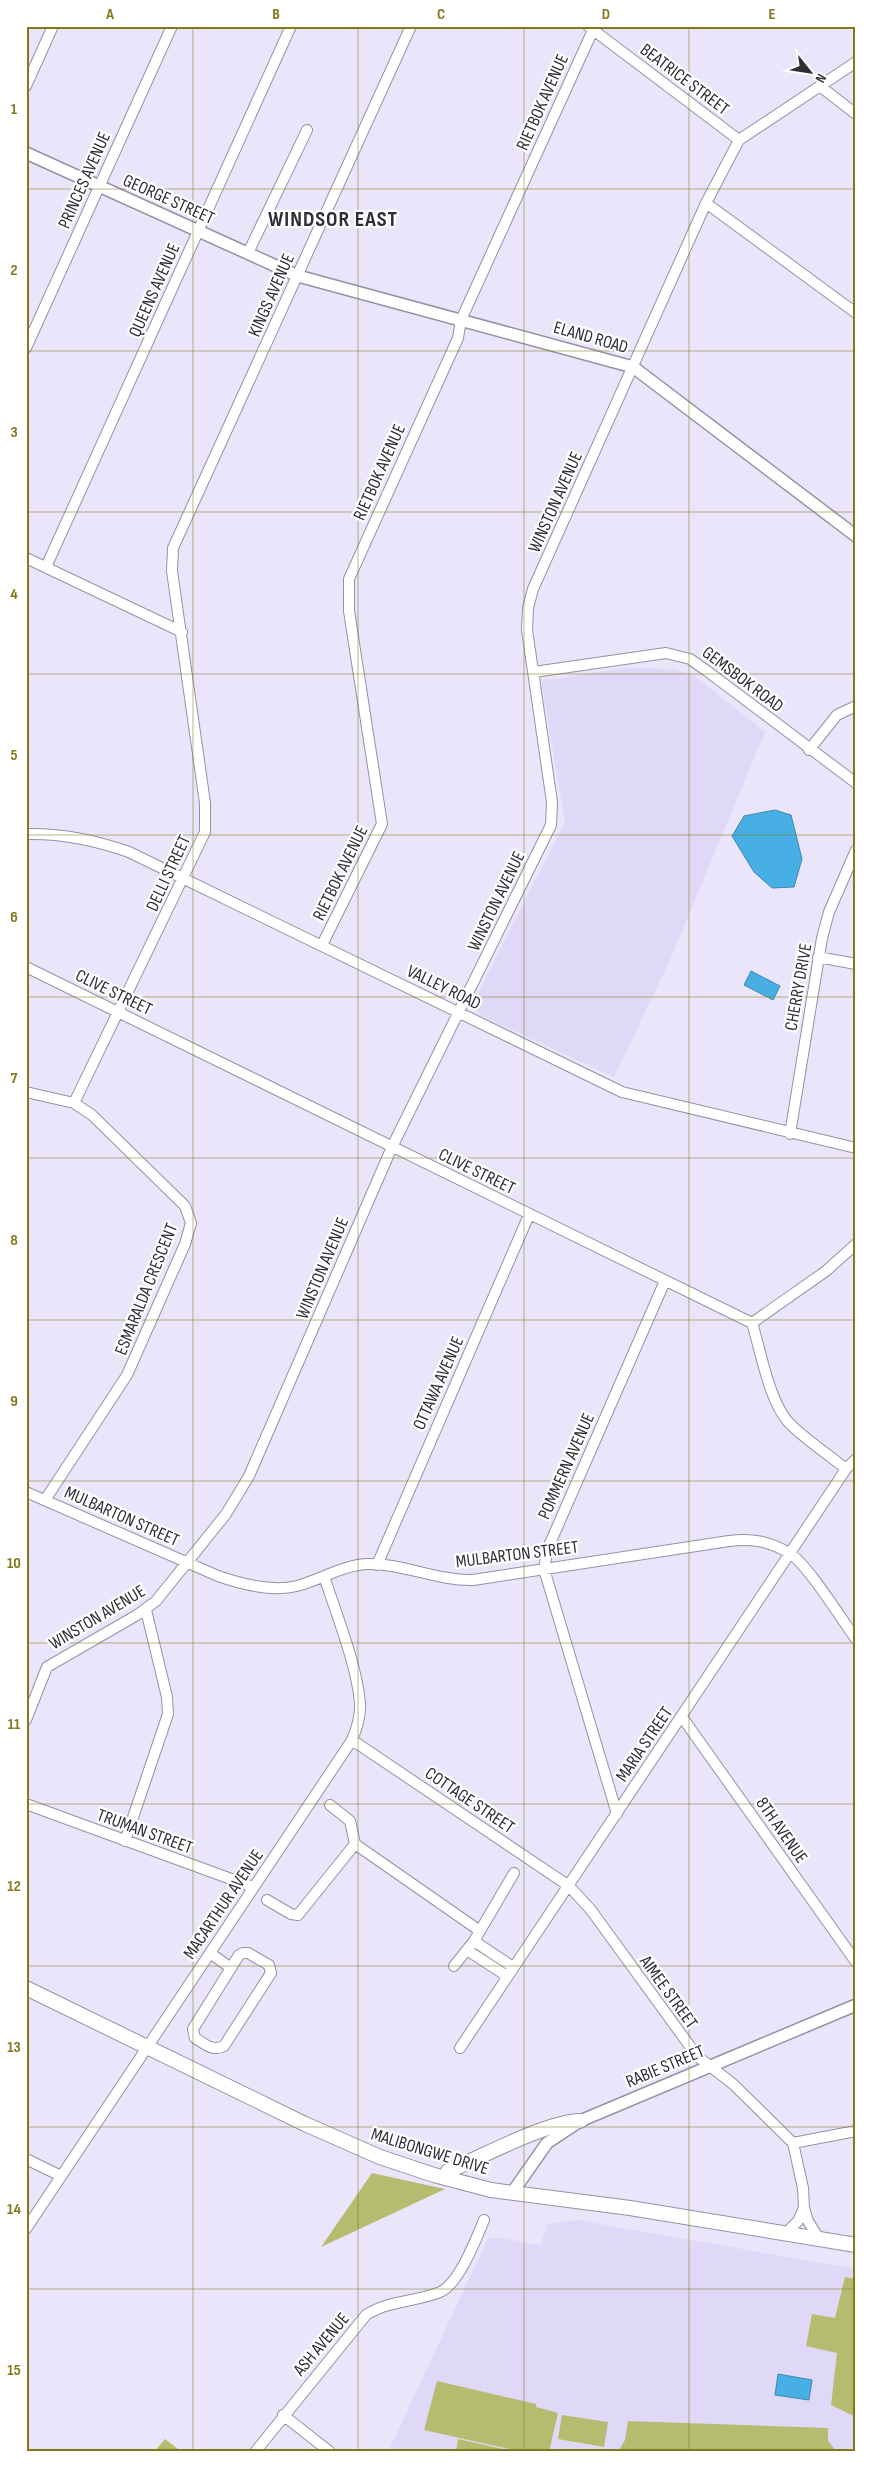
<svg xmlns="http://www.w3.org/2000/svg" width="882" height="2478" font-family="'Sofia Sans Condensed',sans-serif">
	<rect width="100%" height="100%" fill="#ebe5fc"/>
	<path fill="#e0d8f7" d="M625 668 674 669 695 676 765 732 670 960 614 1077 480 1015 474 1001 565 822 541 681Z
		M577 2220 856 2269V2452H388L488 2238H500L541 2245 547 2224Z"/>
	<path fill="#b5bc6f" d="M372 2173 445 2189 321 2247Z
		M845 2277 856 2279V2417L831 2405 837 2353 806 2346 812 2314 835 2318Z
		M437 2381 536 2404V2407L558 2413 549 2452H522L424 2430Z
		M562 2415 608 2422 604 2447 558 2439Z
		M628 2421 828 2428V2441L837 2452H618L625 2440Z
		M165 2439 182 2452H154Z
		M458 2439 517 2452H456Z"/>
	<path fill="#48afe5" stroke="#4088b0" d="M775 810 791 815 802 859 794 887 772 888 754 872 732 836 744 816Z
		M751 971 780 986 773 1000 744 985Z
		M778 2374 812 2380 809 2400 775 2395Z"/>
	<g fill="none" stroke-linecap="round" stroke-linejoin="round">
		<defs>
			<path id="minor" d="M588 26 739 140
				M26 86 53 26
				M821 87 856 114
				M706 203 856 313
				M248 253 307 130
				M26 348 172 26
				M26 558 182 632
				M46 567 291 26
				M534 672 666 653 690 659 707 671 856 783
				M809 750 837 715 856 706
				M26 834C62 833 95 840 129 852L622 1092 856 1148
				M322 945 382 824 349 611V579L458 338 461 320 593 30
				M818 957 856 964
				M26 967 752 1323C761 1352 769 1401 789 1423 806 1440 828 1454 846 1469
				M26 1092 74 1103 92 1115 185 1206 191 1223 185 1244 127 1375 45 1500
				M74 1103 205 832V803L172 571 173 548 411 26
				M790 1134 822 938 829 912 856 850
				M752 1323 826 1271 856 1244
				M26 1492 218 1576C241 1584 273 1592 297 1586 320 1580 343 1565 367 1564 403 1563 437 1581 473 1580L729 1541C751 1538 769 1541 789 1553 806 1562 842 1620 856 1639
				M377 1565 529 1215
				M682 1717 856 1962
				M26 1720 47 1667 137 1615 156 1601 226 1514 249 1476 392 1147 551 825 552 802 527 630 528 608 533 589 706 203 739 140 856 62
				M352 1740 569 1886 591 1910 697 2056 733 2084 793 2143 803 2188 804 2208 808 2221 816 2234
				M26 1804 253 1887
				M617 1814 544 1569 548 1548 665 1281
				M125 1841 168 1714 167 1697 146 1610
				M355 1844 480 1931
				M267 1900 291 1914 298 1915 355 1844 350 1821 330 1805
				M474 1941 513 1967
				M467 1950 507 1976
				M210 1953 231 1968
				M243 1953H248L269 1965 271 1973 224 2046C213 2052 205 2044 195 2038L193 2029 239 1955Z
				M454 1966 474 1941 514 1873
				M460 2048 846 1469 856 1459
				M793 2143 856 2131
				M26 2159 61 2176
				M26 2229 352 1740C357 1728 361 1716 360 1703 357 1666 336 1613 324 1576
				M790 2229 798 2221 804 2208
				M283 2415 330 2452
				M255 2452 366 2315C389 2300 416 2302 440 2292 459 2284 476 2239 484 2220"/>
			<path id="tertiary" d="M26 153 298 276 633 367 856 536
				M512 2193 547 2143 580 2121 856 2005"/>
			<path id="secondary" d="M26 1988 305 2124 380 2157 434 2175 491 2190 630 2208 856 2245
				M448 2171C482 2157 546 2122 580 2121"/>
		</defs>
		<use href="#minor" stroke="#9690a6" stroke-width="12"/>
		<use href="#tertiary" stroke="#9690a6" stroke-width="14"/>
		<use href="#secondary" stroke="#9690a6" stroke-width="16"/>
		<use href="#minor" stroke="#fff" stroke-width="10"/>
		<use href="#tertiary" stroke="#fff" stroke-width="11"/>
		<use href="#secondary" stroke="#fff" stroke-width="14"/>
	</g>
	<path fill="none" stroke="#85781c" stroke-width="1" stroke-opacity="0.55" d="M193 26V2452M358 26V2452M524 26V2452M689 26V2452M26 189H856M26 351H856M26 512H856M26 674H856M26 835H856M26 997H856M26 1158H856M26 1320H856M26 1481H856M26 1643H856M26 1804H856M26 1966H856M26 2127H856M26 2289H856"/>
	<g text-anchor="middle" stroke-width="4.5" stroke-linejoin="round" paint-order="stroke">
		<g font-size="18" fill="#2e2c35" stroke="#fff">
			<text transform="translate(685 79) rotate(37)" y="6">BEATRICE STREET</text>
			<text transform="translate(542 102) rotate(-66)" y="6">RIETBOK AVENUE</text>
			<text transform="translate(84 180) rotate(-66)" y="6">PRINCES AVENUE</text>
			<text transform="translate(169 199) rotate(24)" y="6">GEORGE STREET</text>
			<text transform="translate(154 290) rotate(-66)" y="6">QUEENS AVENUE</text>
			<text transform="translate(271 295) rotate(-66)" y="6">KINGS AVENUE</text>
			<text transform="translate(591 337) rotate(16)" y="6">ELAND ROAD</text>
			<text transform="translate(379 472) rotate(-66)" y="6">RIETBOK AVENUE</text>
			<text transform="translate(555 502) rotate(-66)" y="6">WINSTON AVENUE</text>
			<text transform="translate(743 679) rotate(37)" y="6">GEMSBOK ROAD</text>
			<text transform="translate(168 873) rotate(-65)" y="6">DELLI STREET</text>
			<text transform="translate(340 873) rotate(-64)" y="6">RIETBOK AVENUE</text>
			<text transform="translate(496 901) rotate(-64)" y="6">WINSTON AVENUE</text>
			<text transform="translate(444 987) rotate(26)" y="6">VALLEY ROAD</text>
			<text transform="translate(798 987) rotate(-80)" y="6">CHERRY DRIVE</text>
			<text transform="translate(114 992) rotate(26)" y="6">CLIVE STREET</text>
			<text transform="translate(477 1171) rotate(26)" y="6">CLIVE STREET</text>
			<text transform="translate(322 1268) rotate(-67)" y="6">WINSTON AVENUE</text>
			<text transform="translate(146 1289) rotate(-68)" y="6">ESMARALDA CRESCENT</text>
			<text transform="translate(438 1383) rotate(-66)" y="6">OTTAWA AVENUE</text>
			<text transform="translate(566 1466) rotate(-66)" y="6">POMMERN AVENUE</text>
			<text transform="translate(122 1516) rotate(24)" y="6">MULBARTON STREET</text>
			<text transform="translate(517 1554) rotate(-7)" y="6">MULBARTON STREET</text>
			<text transform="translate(97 1617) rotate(-31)" y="6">WINSTON AVENUE</text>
			<text transform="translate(644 1744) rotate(-56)" y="6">MARIA STREET</text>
			<text transform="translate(470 1800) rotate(34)" y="6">COTTAGE STREET</text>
			<text transform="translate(782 1830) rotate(55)" y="6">8TH AVENUE</text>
			<text transform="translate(145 1831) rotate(20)" y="6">TRUMAN STREET</text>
			<text transform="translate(223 1904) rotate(-56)" y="6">MACARTHUR AVENUE</text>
			<text transform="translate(669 1992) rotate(54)" y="6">AIMEE STREET</text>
			<text transform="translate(665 2066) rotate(-23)" y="6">RABIE STREET</text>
			<text transform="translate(430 2151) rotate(17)" y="6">MALIBONGWE DRIVE</text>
			<text transform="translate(321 2344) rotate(-50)" y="6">ASH AVENUE</text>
		</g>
		<g font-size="22" font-weight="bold" letter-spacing="1" fill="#2e2c35" stroke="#fff">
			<text x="333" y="226">WINDSOR EAST</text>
		</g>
	</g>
	<rect width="882" height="2478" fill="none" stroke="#ffffff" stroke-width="55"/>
	<g transform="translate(810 72) rotate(120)" stroke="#ffffff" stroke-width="4" paint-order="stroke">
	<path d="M0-4L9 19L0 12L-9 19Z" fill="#2e2c35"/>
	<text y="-8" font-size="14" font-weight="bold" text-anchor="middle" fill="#2e2c35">N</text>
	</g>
	<rect x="28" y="28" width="826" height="2422" fill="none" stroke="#85781c" stroke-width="2"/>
	<g font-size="16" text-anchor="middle" font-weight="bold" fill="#85781c">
		<text x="110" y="19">A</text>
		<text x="276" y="19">B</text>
		<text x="441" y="19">C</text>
		<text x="606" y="19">D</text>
		<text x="772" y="19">E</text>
		<text x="14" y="114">1</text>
		<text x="14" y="275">2</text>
		<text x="14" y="437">3</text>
		<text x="14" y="599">4</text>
		<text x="14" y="760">5</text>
		<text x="14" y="922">6</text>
		<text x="14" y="1083">7</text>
		<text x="14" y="1245">8</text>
		<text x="14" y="1406">9</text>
		<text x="14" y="1568">10</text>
		<text x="14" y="1729">11</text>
		<text x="14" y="1891">12</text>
		<text x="14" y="2052">13</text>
		<text x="14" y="2214">14</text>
		<text x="14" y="2375">15</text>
	</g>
</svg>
